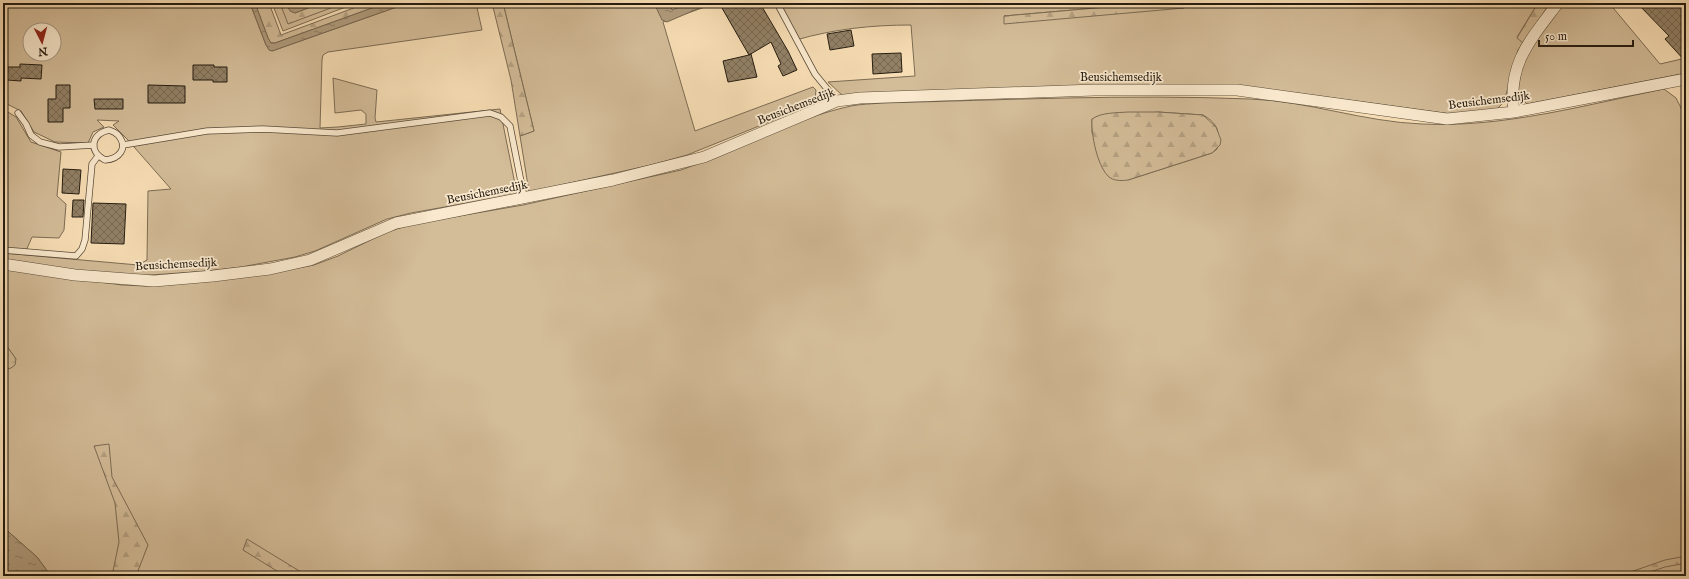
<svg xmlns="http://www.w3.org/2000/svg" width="1689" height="579" font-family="'IM FELL English',serif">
	<defs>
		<pattern id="forest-firs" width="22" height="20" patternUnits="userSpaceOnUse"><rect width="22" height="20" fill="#d3bc98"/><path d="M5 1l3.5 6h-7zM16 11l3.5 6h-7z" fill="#b5a182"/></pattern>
		<pattern id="wetland-marsh" width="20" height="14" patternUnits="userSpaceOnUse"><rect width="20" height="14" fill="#d3bc98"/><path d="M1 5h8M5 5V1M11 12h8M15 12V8" fill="none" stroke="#b5a182"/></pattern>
		<pattern id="water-ripples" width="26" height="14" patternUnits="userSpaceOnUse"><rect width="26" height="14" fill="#b09b7c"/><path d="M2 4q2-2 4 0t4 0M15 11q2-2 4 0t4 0" fill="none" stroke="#8f7e64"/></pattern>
		<pattern id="building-cross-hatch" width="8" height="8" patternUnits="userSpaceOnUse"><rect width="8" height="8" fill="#928065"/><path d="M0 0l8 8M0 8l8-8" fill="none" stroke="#776852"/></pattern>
	</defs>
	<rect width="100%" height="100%" fill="#f7ddb4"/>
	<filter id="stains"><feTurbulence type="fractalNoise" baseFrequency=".005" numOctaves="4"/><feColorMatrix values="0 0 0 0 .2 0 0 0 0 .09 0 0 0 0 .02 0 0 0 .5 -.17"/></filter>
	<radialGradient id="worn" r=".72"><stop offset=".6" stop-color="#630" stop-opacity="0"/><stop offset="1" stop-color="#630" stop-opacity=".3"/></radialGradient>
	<path fill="#d3bc98" stroke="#7c6c54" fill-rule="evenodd" d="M3 3H250L266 45 272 51 408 3H476L482 30 328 52 323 55 322 60 320 128 338 127 366 124V114L361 110 335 113 333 78 377 90 375 118 376 122 500 109 517 194 411 213 387 219 315 251 295 257 241 267 207 271 137 276 74 271 3 259V253L138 265 147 260 148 191 171 189 127 139 113 125 119 121 97 120 104 127 93 132 88 143 55 142 34 132 21 111 3 102ZM30 30H54V54H30Z
		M272 3H356L283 31Z
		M503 3H716L663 22 695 131 813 87 816 90 815 101 810 105 774 120 687 155 651 165 529 192 520 136 534 131Z
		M775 3H1153L1004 16 1184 8 1181 3H1538L1517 37 1523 43 1518 50 1504 102 1497 109 1451 114 1296 93 843 96 828 82 915 76 911 25C872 25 834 29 796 40Z
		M1563 3H1609L1660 64 1686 58V73L1527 104 1520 97 1516 84 1528 49Z
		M1664 89 1676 98 1686 118V570L1661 576H51L37 557 3 527V370L6 371 16 359 3 341V269L122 285 145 286 264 274 314 265 338 256 387 232 413 224 523 205 681 170C738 150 792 119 851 106 861 104 872 104 882 103 1004 100 1127 94 1250 99 1308 101 1364 122 1422 124 1503 128 1585 105 1664 89ZM1158 112 1203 115C1220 125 1219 132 1217 149L1212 153 1128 180 1092 133V119Z
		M3 109 16 117 31 142 61 152 57 196 66 204 64 230 59 238 32 237 26 251 3 247Z"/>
	<path fill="url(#forest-firs)" stroke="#7c6c54" d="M255 3H269L281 35 367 3H386L275 43H271L268 38Z
		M280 3H286L287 7 295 13 321 3H344L288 24Z
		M492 3H503L534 131 520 136 511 80Z
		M1153 3H1181L1184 8 1004 24V16Z
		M1538 3H1550L1523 43 1517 38Z
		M1128 112H1158L1203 115 1216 127 1221 140 1220 145 1212 153 1128 180C1121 181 1113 181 1108 176 1097 165 1091 134 1092 119 1102 112 1117 113 1128 112Z
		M109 444 112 477 148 545 136 576H112L119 542 115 503 94 446Z
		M247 539 306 575 305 576H285L243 550Z
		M1686 556V563L1665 567 1638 576H1619L1665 560Z"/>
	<path fill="url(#wetland-marsh)" stroke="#7c6c54" d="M3 341 16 359 15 365 11 368 3 370Z"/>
	<path fill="url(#water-ripples)" stroke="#786851" d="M250 3H255L268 38 271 43H275L386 3H408L272 51 269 50 266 45Z
		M286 3H321L295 13 290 11Z
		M654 3H669L672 10 690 3H711L667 22 662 20Z
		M3 527 37 557 51 576H3Z"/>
	<path fill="url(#building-cross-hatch)" stroke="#251c10" d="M731 3H754L757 7 761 5 788 51 797 70 783 76 778 66 781 64 771 42 749 55 751 54 757 77 728 82 723 61 749 55 722 8Z
		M1637 3H1686V62L1665 39 1669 36Z
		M851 30 854 46 830 50 827 34Z
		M901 53 902 72 873 74 872 54Z
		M20 64 42 65 41 79 21 78V81L7 80 8 67H20Z
		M193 65H214V67H227V82H213V80H193Z
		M56 85H70V108H63V122H48V99H56Z
		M148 85 185 86V103H148Z
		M94 99H123V109H95Z
		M63 169 81 170 79 194 62 193Z
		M73 200H84L83 217H72Z
		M93 203 126 204 124 244 91 243Z"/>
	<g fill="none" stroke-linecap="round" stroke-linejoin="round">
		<defs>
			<path id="service" d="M777 3 815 74 837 101
				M18 113 26 124 31 135 40 142 59 147 94 145
				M109 130C112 131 116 133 118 135 129 148 119 159 105 160 88 151 91 134 109 130Z
				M123 145 207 131 263 129 337 133 490 113 501 117 510 126 524 197
				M3 250 76 256 82 249 85 240 92 164 98 156"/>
			<path id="minor" d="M1514 112C1507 64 1531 39 1558 3
				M3 264 75 275 154 281 213 276 270 269 310 260 396 223 613 180 704 157 837 101 860 98 1095 90H1237L1447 119 1514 112 1686 79"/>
		</defs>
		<use href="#service" stroke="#5a4c39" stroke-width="7"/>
		<use href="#minor" stroke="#5a4c39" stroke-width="12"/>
		<use href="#service" stroke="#fae9ce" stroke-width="5.5"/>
		<use href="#minor" stroke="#fae9ce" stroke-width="11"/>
	</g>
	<g text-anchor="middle" stroke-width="3.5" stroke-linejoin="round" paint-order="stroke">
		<g font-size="12" fill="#251c10" stroke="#fae9ce">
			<text x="1121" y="81">Beusichemsedijk</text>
			<text transform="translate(1489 100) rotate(-7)" y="4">Beusichemsedijk</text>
			<text transform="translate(796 106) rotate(-21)" y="4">Beusichemsedijk</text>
			<text transform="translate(487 192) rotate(-11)" y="4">Beusichemsedijk</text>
			<text transform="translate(176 264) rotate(-3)" y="4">Beusichemsedijk</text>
		</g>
	</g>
	<rect width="1689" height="579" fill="none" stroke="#f7ddb4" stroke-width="16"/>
	<rect x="4" y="4" width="1681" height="571" fill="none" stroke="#251c10" stroke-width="2"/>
	<rect x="8" y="8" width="1673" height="563" fill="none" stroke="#251c10"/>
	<g transform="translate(42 42) rotate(174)"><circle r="19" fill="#fae9ce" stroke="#a59782"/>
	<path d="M0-3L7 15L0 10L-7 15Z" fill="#8f2418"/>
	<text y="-6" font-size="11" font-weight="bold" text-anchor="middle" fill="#251c10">N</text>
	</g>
	<path d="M1539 40v6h94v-6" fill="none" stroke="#251c10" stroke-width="2"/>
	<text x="1545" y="40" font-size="12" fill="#251c10" stroke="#fae9ce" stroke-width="3" paint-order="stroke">50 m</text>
	<rect width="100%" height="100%" filter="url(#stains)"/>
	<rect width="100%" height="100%" fill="url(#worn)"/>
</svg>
